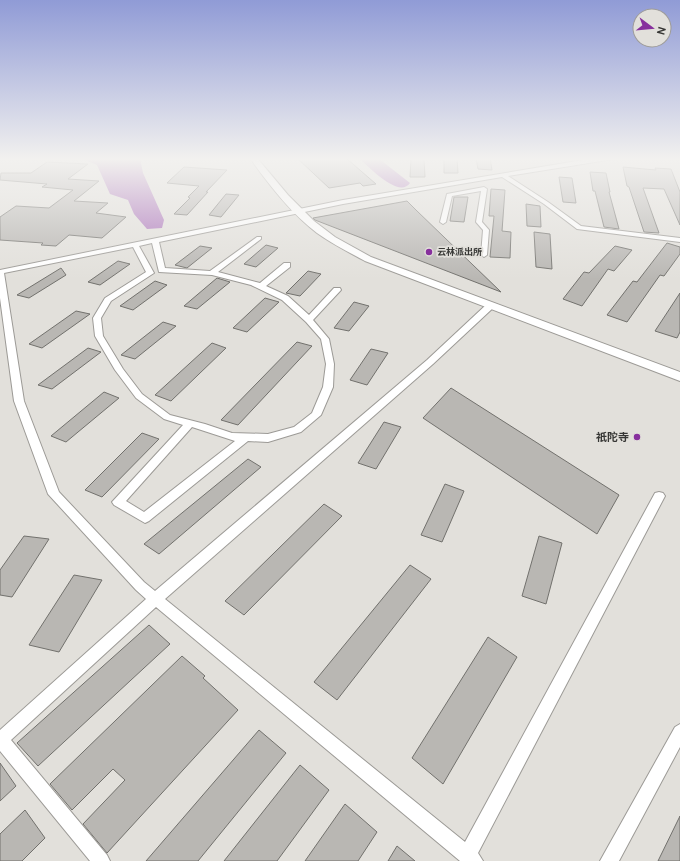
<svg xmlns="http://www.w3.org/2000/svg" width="680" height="861" font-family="Cabin,'Noto Sans SC',sans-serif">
	<rect width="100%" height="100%" fill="#e2e0db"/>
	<path fill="#ac75bb" d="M80 158H140L143 173 164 220 162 228 147 229 134 214 128 200 110 194 97 165Z
		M359 158H378L410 183C399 199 369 167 359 158Z"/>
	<path fill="#b9b7b3" stroke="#72716d" d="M297 158H346L376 184 363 186 360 183 329 188Z
		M411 158H424L425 177H410Z
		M444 158H457L458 173H444Z
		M476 158H490L492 170 478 169Z
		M47 162 88 164 68 179 99 181 74 201 108 203 96 213 126 217 102 238 69 235 56 246 41 245 43 243 0 240V217L16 206 49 208 73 190 42 187 47 184 0 180 1 173H31Z
		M184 167 227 170 206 192H208L187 215 174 214 190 198 188 197 199 186 167 183Z
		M623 167 656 170 655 168 671 169 680 192V225L664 189 643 188 659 233 644 232 629 187 627 186Z
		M590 172 606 173 610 192H609L619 229 604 227 595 191H593Z
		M559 177 572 178 576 203 563 202Z
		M491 189 505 190 502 231 511 232 510 258 490 257 494 216H489Z
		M226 194 239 195 221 217 209 215Z
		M454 197H468L464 222 450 221Z
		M407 201 416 210 501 292 315 220 313 218Z
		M526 204 540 206 541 227 527 226Z
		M534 232 550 234 552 269 536 267Z
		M667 243 680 247V254L664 276 660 275 627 322 607 315 633 281 637 282Z
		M266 245 278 248 256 267 244 264Z
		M200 246 212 248 187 268 175 265Z
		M615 246 632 250 614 271 608 269 582 306 563 299 584 272 589 273Z
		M118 261 130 264 100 285 88 282Z
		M61 268 66 275 29 298 17 295Z
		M308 271 321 274 300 296 286 293Z
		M217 278 230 282 197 309 184 306Z
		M155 281 167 285 133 310 120 306Z
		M680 293V332L677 338 655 331Z
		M265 298 279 302 247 332 233 328Z
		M354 302 369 306 349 331 334 328Z
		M76 311 90 314 42 348 29 344Z
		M163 322 176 326 135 359 121 355Z
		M297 342 312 346 238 425 221 420Z
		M212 343 226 348 171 401 155 395Z
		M88 348 101 352 52 389 38 385Z
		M371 349 388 353 367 385 350 380Z
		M451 388 619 495 597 534 423 418Z
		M104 392 119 398 66 442 51 436Z
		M384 422 401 427 376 469 358 463Z
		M142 433 159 439 102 497 85 490Z
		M248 459 261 467 159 554 144 544Z
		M445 484 464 491 442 542 421 535Z
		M324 504 342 516 244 615 225 601Z
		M24 536 49 539 12 597 0 595V570Z
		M539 536 562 543 546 604 522 596Z
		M410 565 431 579 337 700 314 682Z
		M74 575 102 580 59 652 29 645Z
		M149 625 170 644 38 766 17 743Z
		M488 637 517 657 443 784 412 758Z
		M182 656 205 676 203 678 238 710 107 853 83 824 125 780 113 769 72 810 50 784Z
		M259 730 286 753 198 861H146Z
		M0 763 16 786 0 801Z
		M300 765 329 790 277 861H224Z
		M345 804 377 832 358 861H305Z
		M25 810 45 838 22 861H0V834Z
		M680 816V861H658Z
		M397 846 415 861H388Z"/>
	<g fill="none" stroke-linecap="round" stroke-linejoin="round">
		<defs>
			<path id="street" d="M595 158H620L508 176 548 202 581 226 680 238V242L577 229 544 204 502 177 343 204 159 242 165 268 210 271 257 237H261V239L218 272 260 283 284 263H290V267L266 286 288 296 309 315 334 288H340L341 290 313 320 329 339 334 364 333 387 321 415 301 432 268 442 248 441 149 521 145 523 114 505 112 502 183 425 164 419 136 398 115 370 95 336 93 318 105 298 146 272 133 247 4 273 24 401 59 492 144 582 155 591 427 360 487 304H493V308L433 364 165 599 465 842 655 493 659 492 663 493 665 496 478 853 483 861H460L156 607 11 740 107 855 110 861H90L0 751V730L146 599 136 590 48 494 14 401 0 298V270L343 200ZM152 243 159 272 212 275 251 285 282 300 306 322 321 339 326 364 323 387 312 413 294 427 268 434 232 433 205 424 170 415 142 394 123 369 103 336 101 318 111 301 154 273 139 246ZM192 427 235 441 144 512 126 501Z
				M484 187 487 189 482 222 489 230 487 255 484 257 481 255 483 230 476 222 481 191 452 196 446 222 443 224 440 222 447 194Z
				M680 724V747L619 861H600L675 727Z"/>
			<path id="secondary" d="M250 158H257L288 195 314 221 335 237 371 257 680 372V381L365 261C349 252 332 244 317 233 291 213 269 185 250 158Z"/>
		</defs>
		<use href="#street" stroke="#9c9a96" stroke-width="2"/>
		<use href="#secondary" stroke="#9c9a96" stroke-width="2"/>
		<use href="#street" fill="#fff" fill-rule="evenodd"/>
		<use href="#secondary" fill="#fff" fill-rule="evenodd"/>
	</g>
	<linearGradient id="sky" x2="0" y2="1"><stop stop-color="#909bd6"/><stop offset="0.57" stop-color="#f2f1ef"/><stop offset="1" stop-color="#f2f1ef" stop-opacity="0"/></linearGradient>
	<rect width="680" height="279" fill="url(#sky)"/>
	<g fill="#87309d" stroke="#e2e0db" stroke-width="1.5">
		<circle cx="429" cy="252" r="4"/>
		<circle cx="637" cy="437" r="4"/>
	</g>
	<g text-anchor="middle" stroke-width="3.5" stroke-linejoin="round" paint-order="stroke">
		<g font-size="9" font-weight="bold" fill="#373735" stroke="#e2e0db" text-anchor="start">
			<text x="437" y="255">云林派出所</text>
		</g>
		<g font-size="11" font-weight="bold" fill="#373735" stroke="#e2e0db" text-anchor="end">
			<text x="629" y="441">祇陀寺</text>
		</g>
	</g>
	<g transform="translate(652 28) rotate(106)"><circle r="19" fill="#e2e0db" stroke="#9e9c99"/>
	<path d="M0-3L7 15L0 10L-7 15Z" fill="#87309d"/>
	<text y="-6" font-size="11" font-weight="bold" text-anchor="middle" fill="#373735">N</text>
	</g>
</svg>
